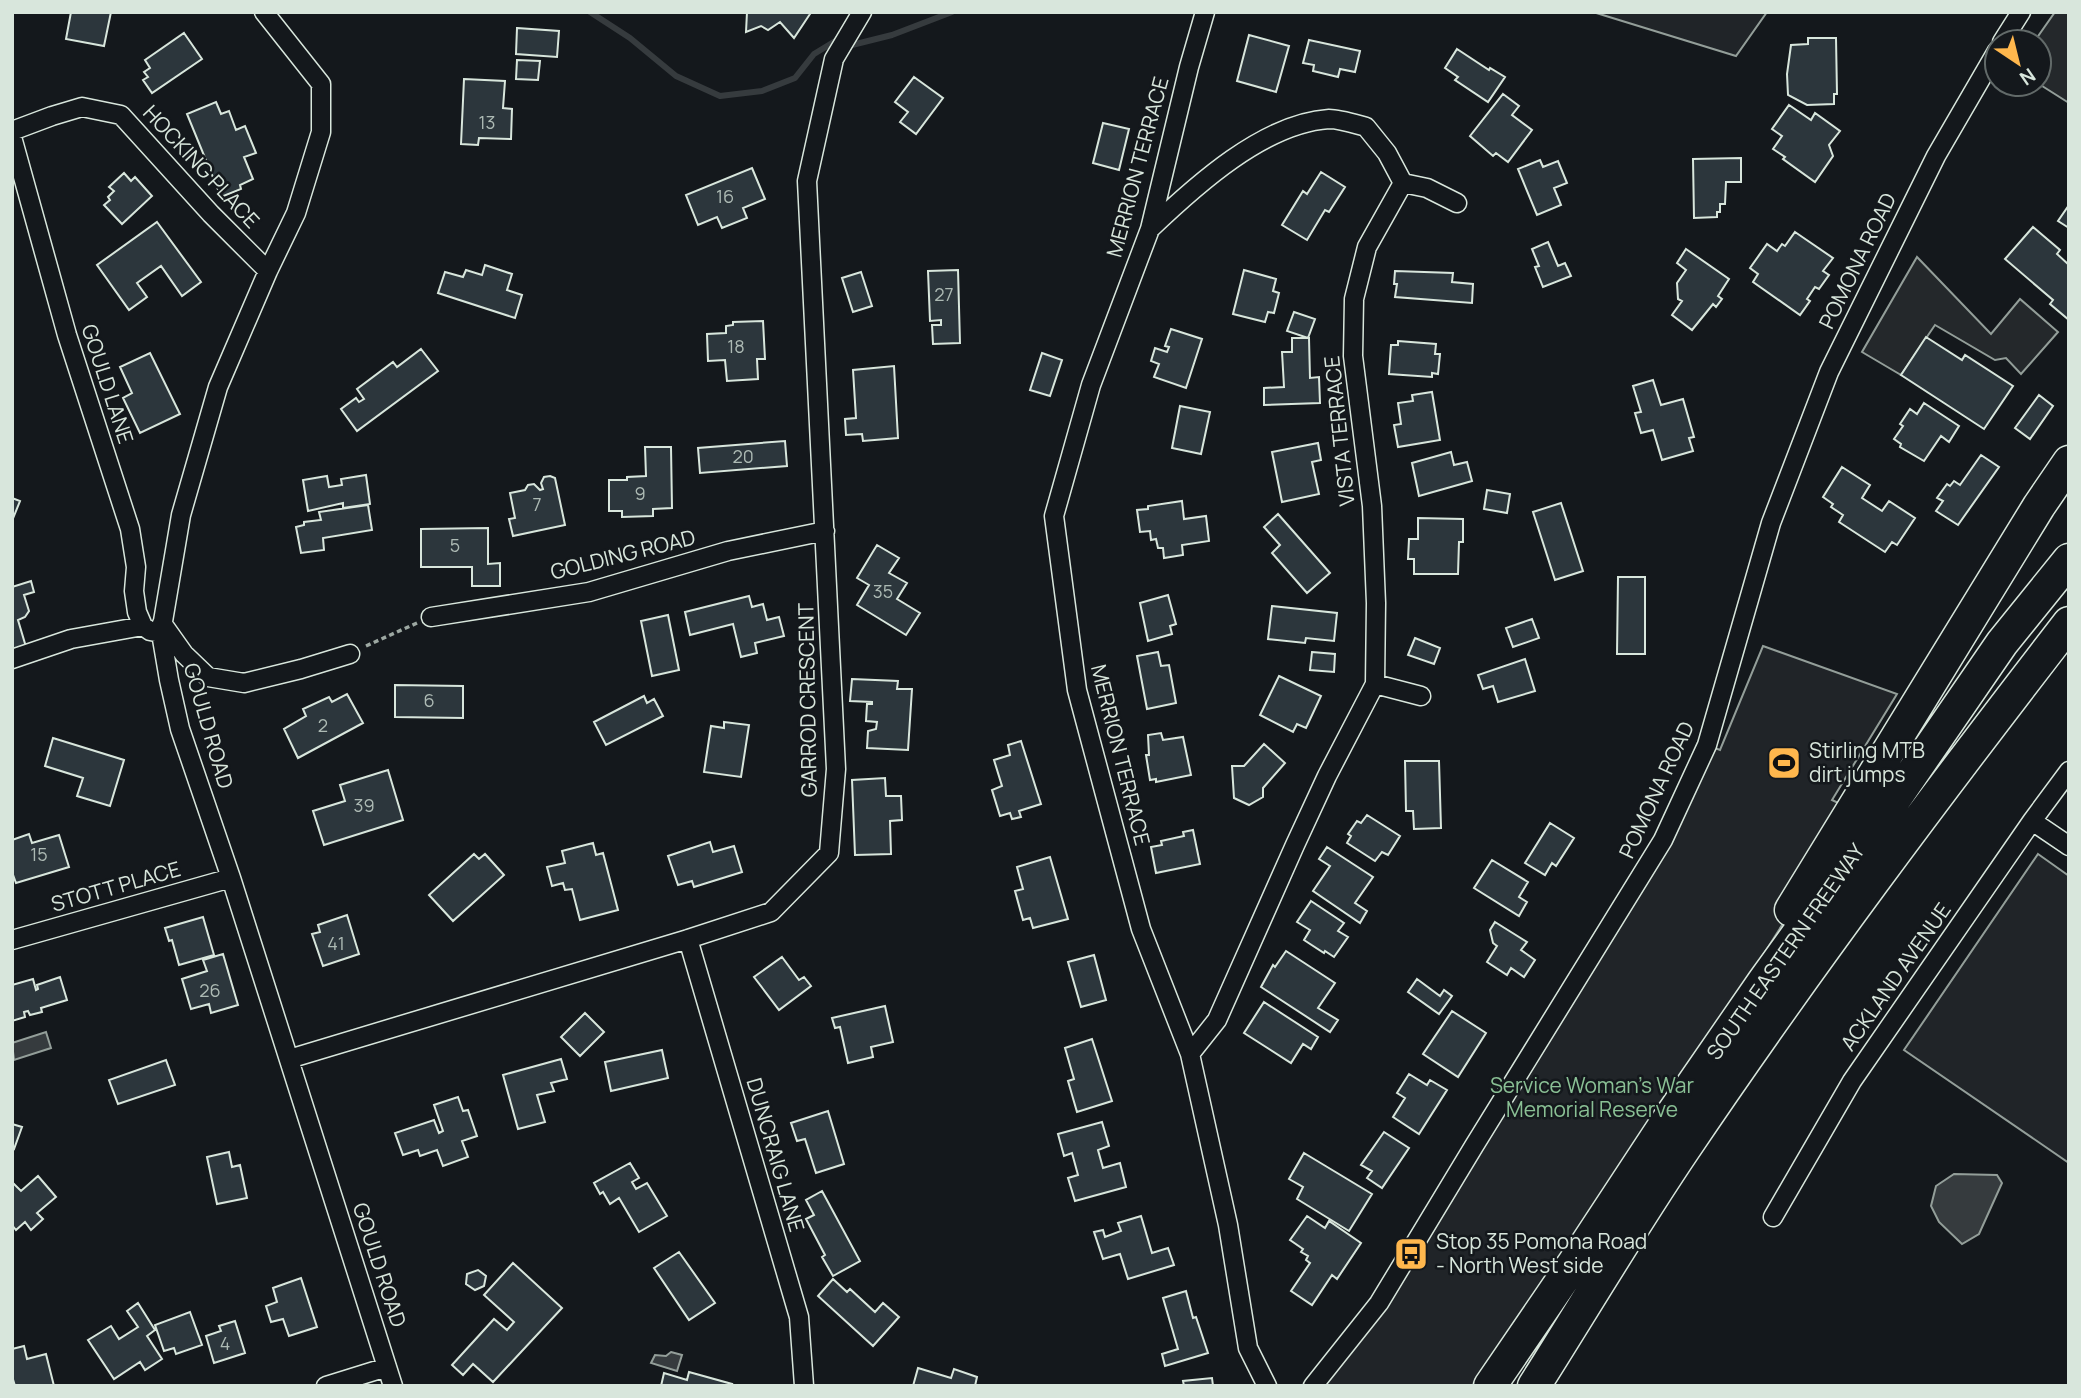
<svg xmlns="http://www.w3.org/2000/svg" width="2081" height="1398" font-family="Manrope,sans-serif">
	<rect width="100%" height="100%" fill="#14181c"/>
	<path fill="#202428" stroke="#939e99" stroke-width="2" d="M1593 12H1767L1736 56Z
		M1763 646 1897 694 1832 800 1853 810 1803 892 1490 1386H1317L1590 960 1707 745 1720 750Z
		M2038 854 2069 876V1163L1904 1050Z"/>
	<path fill="#24282b" stroke="#939e99" stroke-width="2" d="M2055 12H2069V103L2039 84V42H2034Z
		M1917 257 1991 334 2020 299 2058 332 2021 374 2006 358 1995 360 1935 325 1901 375 1862 352Z"/>
	<path fill="#363b3e" stroke="#939e99" stroke-width="2" d="M46 1032 51 1048 14 1060 12 1043Z
		M1954 1174 1997 1175 2002 1183 1979 1234 1962 1244 1939 1222 1931 1206 1936 1186Z
		M671 1352 682 1355 677 1371 651 1363 655 1355 666 1356Z"/>
	<g fill="none" stroke-linecap="round" stroke-linejoin="round">
		<path stroke="#363b3e" stroke-width="6" d="M590 12 630 38 676 76 720 96 762 91 795 78 814 54 837 40
			M852 45 892 35 952 12"/>
	</g>
	<path fill="#2c363c" stroke="#d8e6dc" stroke-width="2" d="M71 12H111L104 46 66 39Z
		M747 12H806L810 14 794 38 780 22 768 30 761 26 746 32Z
		M517 28 559 31 557 57 516 54Z
		M184 33 202 59 152 93 143 80 148 77 144 72 150 68 145 60Z
		M1249 35 1289 46 1276 92 1237 81Z
		M1808 38H1836L1837 94H1834V104L1807 105 1788 95 1787 74 1791 45 1808 44Z
		M1309 40 1360 51 1355 72 1340 69 1338 77 1313 71 1314 65 1303 63Z
		M1457 49 1489 70 1490 68 1505 77 1488 102 1455 80 1458 77 1445 68Z
		M517 60 540 61 538 80 516 79Z
		M914 77 943 98 916 134 900 122 908 112 895 102Z
		M464 79 505 81 503 108 512 109 511 139 479 138 478 145 461 144Z
		M1503 94 1519 106 1512 115 1532 130 1508 162 1496 153 1493 156 1470 136Z
		M216 102 221 114 229 111 236 130 245 126 256 153 244 157 253 179 240 185 241 189 221 197 187 114Z
		M1789 105 1811 120 1815 113 1840 131 1829 145 1833 156 1815 182 1783 159 1785 157 1773 149 1782 136 1772 129Z
		M1103 123 1129 129 1119 170 1093 163Z
		M1741 158V182H1726L1725 204H1720V212H1717V217L1694 218 1693 159Z
		M1540 160 1543 167 1558 161 1567 183 1554 188 1561 205 1537 215 1518 169Z
		M752 168 765 199 743 208 747 218 722 228 717 217 698 225 686 195Z
		M1321 172 1345 187 1329 212 1325 210 1307 240 1282 225 1303 191 1307 194Z
		M124 173 131 181 135 177 152 196 122 224 104 205 110 200 108 197 114 191 109 187Z
		M2069 205V228L2058 221Z
		M157 222 201 282 182 296 161 266 137 283 147 297 129 310 97 265Z
		M2033 227 2060 250 2057 254 2069 265V320L2050 304 2053 300 2005 259Z
		M1795 232 1833 258 1823 271 1829 275 1819 289 1815 287 1807 299 1810 301 1800 315 1753 282 1758 274 1750 268 1767 244 1777 251 1782 244 1785 246Z
		M1548 242 1558 266 1565 263 1571 276 1543 287 1535 267 1539 266 1532 249Z
		M1686 249 1729 279 1718 296 1722 299 1716 307 1713 304 1692 330 1672 315 1682 301 1678 299 1677 283 1686 270 1677 263Z
		M485 265 512 274 507 290 522 295 515 318 438 293 445 272 463 277 466 270 482 275Z
		M958 270 960 343 933 344 932 325H941V320L930 321 928 271Z
		M1244 270 1276 279 1273 291 1279 293 1274 313 1268 312 1265 322 1233 314Z
		M1395 271 1453 273 1452 282 1473 284 1472 303 1395 297 1397 284H1394Z
		M861 272 872 306 853 312 842 278Z
		M1294 312 1315 319 1308 338 1287 331Z
		M763 321 765 359H757L758 379 727 381 725 360 708 361 707 334 726 333V326L733 325V322Z
		M1171 329 1202 339 1186 388 1154 377 1159 364 1151 361 1155 348 1167 352 1169 347 1165 346Z
		M1926 337 1962 360 1965 355 2013 386 1984 429 1901 375Z
		M1292 338H1309L1310 378 1319 377 1320 403 1264 405V388L1284 387 1282 352H1292Z
		M1398 341 1436 344 1435 354H1440L1438 374 1432 373V377L1389 374 1391 345H1398Z
		M421 349 438 371 357 431 341 409 356 398 359 402 364 399 357 389 393 362 397 367Z
		M150 353 180 414 140 433 123 398 132 393 120 367Z
		M1042 353 1062 360 1050 396 1030 390Z
		M894 366 898 438 863 441 862 434 846 435 845 419 856 418 853 370Z
		M1653 380 1661 405 1683 399 1694 437 1689 438 1693 451 1662 460 1653 430 1641 433 1635 413 1641 412 1633 386Z
		M1432 392 1440 440 1398 447 1394 425 1401 424 1398 403 1413 401 1412 395Z
		M2039 395 2053 406 2030 439 2015 428Z
		M1924 403 1959 426 1949 442 1941 436 1924 461 1900 447 1901 444 1894 439 1903 426 1900 424 1910 409 1917 414Z
		M1180 406 1210 412 1201 454 1172 448Z
		M785 441 787 466 700 473 698 448Z
		M1318 443 1321 460 1312 462 1319 494 1282 502 1272 452Z
		M645 447H671L672 508 653 509V516L622 517V511H609V480H627V477L646 476Z
		M1451 452 1454 465 1467 462 1472 481 1419 496 1412 463Z
		M1981 455 1999 467 1958 525 1936 511 1943 501 1937 498 1947 484 1950 486 1954 481 1960 485Z
		M1842 467 1870 485 1862 498 1882 511 1889 501 1915 518 1897 545 1892 542 1885 552 1839 522 1843 515 1831 507 1833 504 1823 497Z
		M366 475 370 504 343 508V503L308 511 303 480 327 476 329 487 342 485 341 479Z
		M550 476 555 478 565 525 513 536 509 519 515 518 510 493 525 490 528 485 534 484 540 490 543 489 541 483 544 477Z
		M1487 490 1510 494 1507 513 1484 509Z
		M12 498 20 501 12 521Z
		M1182 501 1184 519 1206 516 1209 541 1182 545 1183 555 1164 558 1163 548H1158L1156 539 1151 540 1150 531 1140 532 1137 510 1148 509V506Z
		M1561 503 1583 571 1555 580 1533 512Z
		M368 505 372 530 323 538 324 550 301 553 296 527 304 525V522L321 520 319 512Z
		M1278 514 1330 573 1307 593 1272 553 1280 545 1264 527Z
		M1418 518 1463 519V542H1459L1458 574H1414V559H1408L1409 539H1418Z
		M488 528V564L500 563V586H472V567H421V529Z
		M877 545 899 558 889 573 907 583 897 599 920 613 906 635 857 605 869 585 857 578Z
		M1618 577H1645V654H1617Z
		M31 581 34 592 24 595 29 611 25 617 18 620 26 647 12 652V587Z
		M1168 595 1176 624 1170 626 1172 634 1148 641 1140 603Z
		M749 596 752 607 763 604 767 620 779 617 784 636 755 643 757 653 741 657 733 624 690 635 685 612Z
		M1272 606 1337 613 1334 641 1306 638 1305 643 1268 639Z
		M668 615 679 670 652 676 641 621Z
		M1532 619 1539 638 1513 647 1506 628Z
		M1415 638 1440 648 1434 664 1408 655Z
		M1158 652 1161 666 1169 665 1176 703 1147 709 1137 656Z
		M1312 652 1335 654 1334 672 1310 670Z
		M1525 659 1535 691 1498 702 1493 686 1483 689 1478 675Z
		M1279 676 1321 696 1306 728 1297 724 1293 732 1260 715Z
		M852 679 898 681 897 689H912L908 750 867 748 868 731 876 729 877 722 866 721 867 704H872V702L850 701Z
		M395 685 463 686V718L395 717Z
		M347 694 363 723 298 758 284 729 306 716 303 709 329 697 332 702Z
		M644 696 647 703 654 699 663 716 606 745 594 722Z
		M724 722 749 725 741 777 704 772 711 726 724 728Z
		M1161 733 1163 740 1183 737 1191 775 1156 782V779L1150 780 1146 755H1149L1148 735Z
		M53 738 124 760 110 806 77 796 83 778 45 766Z
		M1021 741 1041 804 1019 811 1021 817 1012 819 1010 813 1000 816 992 790 1002 786 994 760 1010 755 1008 745Z
		M1264 744 1285 763 1263 788V797L1249 805 1234 798 1232 766H1244Z
		M1405 761H1439L1441 828 1414 829 1413 811H1406Z
		M388 770 403 820 324 845 313 811 345 801 340 785Z
		M885 778 886 796H901L902 820 890 821 891 854 855 855 852 780Z
		M1367 815 1400 836 1388 855 1382 852 1375 861 1347 843 1351 836 1348 834 1357 821 1361 823Z
		M1550 823 1574 838 1556 866 1552 863 1545 875 1525 863Z
		M1193 830 1200 864 1156 873 1151 847 1162 845 1161 841 1184 836 1183 832Z
		M29 834 32 843 59 835 69 867 16 883 12 872V840Z
		M710 842 713 852 734 846 742 872 694 887 692 881 678 885 668 856Z
		M593 843 596 855 603 853 618 910 580 920 572 889 565 890 563 883 552 886 547 867 565 863 562 851Z
		M1327 847 1373 877 1355 903 1367 911 1360 923 1313 891 1330 866 1319 859Z
		M474 854 479 859 485 854 504 875 453 921 429 895Z
		M1050 857 1068 919 1033 928 1030 918 1023 920 1015 891 1023 889 1017 867Z
		M1492 860 1528 882 1519 897 1527 902 1519 916 1474 888Z
		M1311 901 1344 923 1338 931 1348 937 1334 957 1325 951 1324 953 1304 940 1310 930 1297 922Z
		M347 915 359 954 323 966 312 934 320 932 318 925Z
		M203 917 214 955 179 965 172 940 169 941 165 928Z
		M1495 922 1527 942 1521 950 1535 960 1524 977 1511 968 1507 975 1487 962 1497 946 1493 943 1490 930Z
		M1286 951 1335 983 1318 1008 1338 1020 1330 1032 1261 987 1273 965 1275 967Z
		M223 954 238 1005 211 1013 209 1004 191 1009 182 979 207 971 203 960Z
		M1094 955 1106 1000 1081 1007 1068 962Z
		M782 957 799 980 804 977 811 986 779 1010 754 977Z
		M60 977 67 1000 41 1008 42 1012 30 1015 28 1011 24 1012 25 1017 12 1021V985L33 979 36 990 38 989 37 985Z
		M1417 979 1440 996 1444 990 1452 996 1439 1014 1408 992Z
		M1264 1002 1318 1037 1311 1049 1303 1044 1291 1063 1244 1033Z
		M885 1006 893 1042 871 1047 873 1057 848 1063 840 1027 835 1028 832 1018Z
		M1452 1011 1486 1033 1458 1077 1423 1054Z
		M585 1013 604 1032 580 1056 561 1037Z
		M1092 1039 1112 1101 1077 1112 1068 1081 1074 1079 1065 1048Z
		M662 1050 668 1078 611 1091 605 1062Z
		M561 1059 567 1079 551 1083 554 1091 537 1095 545 1122 518 1129 503 1075Z
		M166 1060 175 1085 118 1104 109 1080Z
		M1409 1074 1427 1085 1430 1080 1447 1090 1419 1134 1393 1117 1405 1098 1397 1093Z
		M458 1097 463 1111 468 1110 477 1136 462 1141 468 1157 443 1166 437 1150 420 1156 418 1150 403 1155 395 1133 434 1120 439 1133 443 1131 434 1105Z
		M828 1111 844 1164 816 1173 805 1139 797 1141 791 1123Z
		M1102 1122 1109 1146 1098 1150 1103 1168 1120 1163 1126 1187 1075 1201 1068 1178 1078 1175 1072 1153 1064 1156 1058 1134Z
		M12 1124 22 1127 14 1149 12 1148Z
		M1384 1132 1409 1148 1382 1188 1367 1178 1372 1171 1361 1165Z
		M229 1152 232 1167 240 1165 247 1198 217 1204 207 1157Z
		M1304 1153 1372 1194 1349 1231 1297 1199 1303 1187 1289 1179Z
		M630 1163 639 1178 632 1182 636 1189 647 1183 667 1216 639 1232 619 1198 610 1204 603 1192 600 1194 594 1183Z
		M38 1176 56 1197 37 1213 43 1219 31 1230 25 1222 16 1230 12 1225V1185L14 1184 21 1191Z
		M822 1191 860 1261 833 1276 822 1257 825 1255 806 1219 814 1215 806 1200Z
		M1141 1216 1152 1253 1168 1248 1174 1265 1128 1279 1120 1254 1103 1259 1094 1232 1103 1230 1105 1237 1121 1231 1118 1223Z
		M1307 1216 1325 1228 1329 1221 1361 1243 1337 1279 1332 1275 1312 1305 1291 1291 1310 1263 1306 1260 1308 1256 1301 1252 1303 1249 1290 1240Z
		M679 1252 715 1303 689 1320 654 1268Z
		M513 1263 562 1308 493 1382 473 1364 463 1375 452 1365 494 1319 507 1330 514 1322 484 1295Z
		M478 1270 486 1276 484 1286 475 1290 466 1284 467 1274Z
		M301 1278 317 1327 289 1336 283 1319 271 1322 266 1306 277 1302 273 1288Z
		M833 1279 847 1292 850 1289 875 1312 883 1303 899 1317 873 1346 818 1296Z
		M1186 1291 1193 1318 1196 1317 1208 1353 1165 1366 1162 1354 1178 1349 1163 1298Z
		M138 1303 155 1330 147 1336 162 1359 145 1370 140 1362 114 1379 88 1340 111 1326 119 1339 138 1327 127 1311Z
		M190 1312 202 1345 176 1354 174 1348 164 1351 155 1325Z
		M235 1321 245 1353 214 1363 206 1336 221 1331 219 1326Z
		M24 1346 27 1359 46 1354 54 1386H15L12 1376V1349Z
		M918 1368 951 1378 954 1369 977 1377 975 1386H913Z
		M689 1372 732 1384 731 1386H661L664 1373 687 1380Z
		M1212 1378 1213 1386H1184L1183 1381Z"/>
	<g fill="none" stroke-linecap="round" stroke-linejoin="round">
		<defs>
			<path id="street" d="M264 12 321 84V132L296 213 268 271 218 387 181 515 161 633 169 680 180 729 231 878 393 1386
				M1205 12 1189 67 1150 229 1091 385 1054 516 1077 690 1141 929 1190 1054 1228 1225 1248 1348 1267 1386
				M2002 42 2021 12
				M12 131 52 116 82 107 121 115 211 214 268 271
				M12 137 67 335 130 529 136 567 134 591 137 612 143 626 150 631 161 633
				M1150 229C1195 186 1264 123 1329 119 1340 119 1355 124 1366 127L1387 153 1403 183 1427 188 1457 203
				M431 617 589 592 728 551 825 531
				M162 623 184 654 208 677 244 683 301 669 350 654
				M12 659 71 639 143 626
				M1375 684 1421 696
				M2032 821 2069 846
				M688 939 799 1317 804 1386
				M12 940 231 878
				M1190 1054 1217 1020 1295 845 1327 776 1375 684 1376 603 1372 506 1353 356 1354 299 1367 247 1403 183
				M289 1059 688 939 771 912 829 853 836 769 807 181 834 59 862 12
				M1773 1217 1852 1081 2032 821 2069 771
				M326 1386 387 1367
				M1313 1386 1379 1303 1474 1146 1663 840 1707 745 1771 523 1829 372 1936 156 1997 51"/>
			<path id="highway" d="M1791 910 2039 506 2069 462
				M1490 1386 1574 1263 1664 1126 1764 981 1883 816 2002 643 2069 560
				M1534 1386C1584 1307 1632 1226 1684 1149 1806 968 1936 795 2069 623"/>
		</defs>
		<use href="#street" stroke="#d8e6dc" stroke-width="21"/>
		<use href="#highway" stroke="#d8e6dc" stroke-width="35"/>
		<path stroke="#9da8a2" stroke-width="3.5" stroke-dasharray="5 3.5" stroke-linecap="butt" d="M366 646 417 623"/>
		<use href="#street" stroke="#14181c" stroke-width="18"/>
		<use href="#highway" stroke="#14181c" stroke-width="32"/>
	</g>
	<defs>
		<symbol id="stadium-square" viewBox="-11 -11 22 22"><rect x="-9" y="-9" width="18" height="18" rx="4" fill="#ffb74d" stroke="#14181c"/><path d="M0-5a6.5 5 0 1 0 0 10a6.5 5 0 1 0 0-10ZM-3.5-1.8h7v3.6h-7Z" fill="#111"/></symbol>
		<symbol id="bus-square" viewBox="-11 -11 22 22"><rect x="-9" y="-9" width="18" height="18" rx="4" fill="#ffb74d" stroke="#14181c"/><path d="M-5-6H5V4H4V6H2V4H-2V6H-4V4H-5ZM-3.5-4V0h7V-4ZM-3.5 1.2v1.5H-2V1.2ZM2 1.2v1.5H3.5V1.2Z" fill="#111"/></symbol>
	</defs>
	<g fill-rule="evenodd">
		<use href="#stadium-square" x="1765" y="744" width="38" height="38"/>
		<use href="#bus-square" x="1392" y="1235" width="38" height="38"/>
	</g>
	<g text-anchor="middle" stroke-width="5" stroke-linejoin="round" paint-order="stroke">
		<g font-size="18" fill="#adbab4">
			<text x="487" y="129">13</text>
			<text x="725" y="203">16</text>
			<text x="944" y="301">27</text>
			<text x="736" y="353">18</text>
			<text x="743" y="463">20</text>
			<text x="640" y="500">9</text>
			<text x="537" y="511">7</text>
			<text x="455" y="552">5</text>
			<text x="883" y="598">35</text>
			<text x="429" y="707">6</text>
			<text x="323" y="732">2</text>
			<text x="364" y="812">39</text>
			<text x="39" y="861">15</text>
			<text x="336" y="950">41</text>
			<text x="210" y="997">26</text>
			<text x="225" y="1350">4</text>
		</g>
		<g font-size="21" fill="#d8e6dc" stroke="#14181c">
			<text transform="translate(201 167) rotate(47)" y="7">HOCKING PLACE</text>
			<text transform="translate(1138 167) rotate(-75)" y="7">MERRION TERRACE</text>
			<text transform="translate(1858 261) rotate(-64)" y="7">POMONA ROAD</text>
			<text transform="translate(107 384) rotate(72)" y="7">GOULD LANE</text>
			<text transform="translate(1340 431) rotate(-96)" y="7">VISTA TERRACE</text>
			<text transform="translate(623 555) rotate(-14)" y="7">GOLDING ROAD</text>
			<text transform="translate(808 700) rotate(-91)" y="7">GARROD CRESCENT</text>
			<text transform="translate(208 726) rotate(74)" y="7">GOULD ROAD</text>
			<text transform="translate(1120 755) rotate(76)" y="7">MERRION TERRACE</text>
			<text transform="translate(1657 790) rotate(-65)" y="7">POMONA ROAD</text>
			<text transform="translate(116 887) rotate(-16)" y="7">STOTT PLACE</text>
			<text transform="translate(1786 952) rotate(-55)" y="7">SOUTH EASTERN FREEWAY</text>
			<text transform="translate(1896 977) rotate(-55)" y="7">ACKLAND AVENUE</text>
			<text transform="translate(775 1155) rotate(74)" y="7">DUNCRAIG LANE</text>
			<text transform="translate(379 1265) rotate(72)" y="7">GOULD ROAD</text>
		</g>
		<g font-size="21" fill="#d8e6dc" stroke="#14181c" text-anchor="start">
			<text x="1809" y="758">Stirling MTB<tspan x="1809" dy="24">dirt jumps</tspan></text>
			<text x="1436" y="1249">Stop 35 Pomona Road<tspan x="1436" dy="24">- North West side</tspan></text>
		</g>
		<g font-size="21" fill="#8ac095" stroke="#14181c">
			<text x="1592" y="1093">Service Woman's War<tspan x="1592" dy="24">Memorial Reserve</tspan></text>
		</g>
	</g>
	<rect width="2081" height="1398" fill="none" stroke="#d8e6dc" stroke-width="28"/>
	<g transform="translate(2018 63) rotate(145)"><circle r="33" fill="#14181c" stroke="#626a69" stroke-width="2"/>
	<path d="M0-5L12 26L0 18L-12 26Z" fill="#ffb74d"/>
	<text y="-10" font-size="19" font-weight="bold" text-anchor="middle" fill="#d8e6dc">N</text>
	</g>
</svg>
